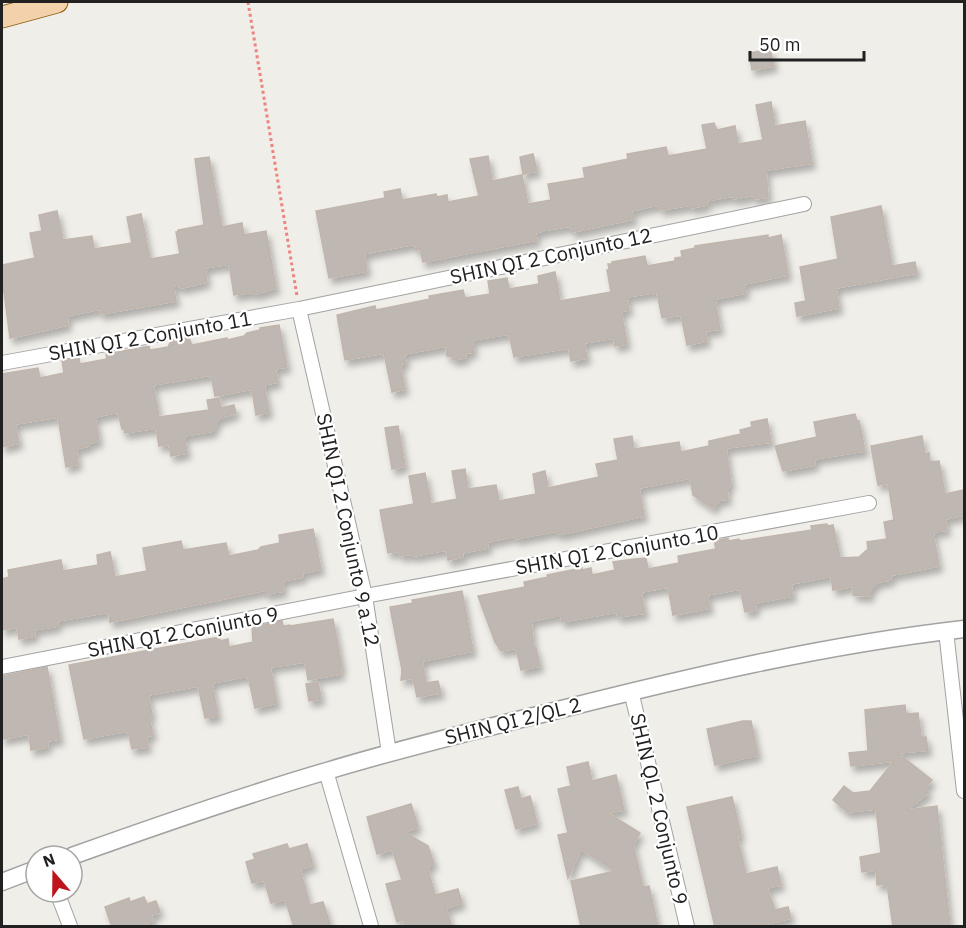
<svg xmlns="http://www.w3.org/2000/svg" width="966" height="928" font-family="'IBM Plex Sans',sans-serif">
	<defs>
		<filter id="shadow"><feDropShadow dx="3.5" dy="6" stdDeviation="3" flood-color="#0004"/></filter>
	</defs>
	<rect width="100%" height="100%" fill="#f0eee9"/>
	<path fill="#beb7b2" stroke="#c1b5ac" stroke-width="1.5" filter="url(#shadow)" d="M770 49 774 66 752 70 749 53Z
		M771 102 775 126 805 121 812 163 766 170 768 197 755 199 754 195 734 199 733 196 706 201 707 205 692 208 691 205 661 210 660 205 648 207 631 211 634 219 572 232 571 226 546 230 535 233 537 240 423 262 420 249 416 250 415 244 377 251 364 254 367 271 329 278 316 211 385 198 384 192 400 189 402 200 436 194 437 197 447 195 448 202 479 196 470 159 488 156 492 181 522 175 528 204 551 200 548 184 585 178 583 168 628 159 627 154 666 147 668 156 707 149 702 125 714 123 717 130 735 126 738 144 763 140 756 105Z
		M533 154 537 171 523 174 520 157Z
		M209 157 222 227 242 223 244 235 266 231 276 288 255 294 254 292 234 295 229 264 205 268 207 282 182 288 173 283 176 301 101 314 100 309 67 316 68 325 10 338 4 292H2V265L35 258 30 233 42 231 39 215 57 211 63 240 92 236 94 249 132 243 127 217 141 214 150 259 180 254 176 232H178V230L204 225 195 159Z
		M881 206 892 266 915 262 917 273 836 288 839 308 797 316 795 303 806 301 800 267 838 259 831 217Z
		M768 235V238L781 235 788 275 744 284 746 293 715 299 720 329 705 331 707 341 687 345 681 315 662 318 657 292 627 297 629 310 621 311 627 344 615 346 614 338 584 343 587 358 571 361 569 348 514 357 509 334 472 340 474 352 465 353 466 358 453 360 452 356H447L446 346 404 354 406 363 400 364 405 389 392 392 384 353 345 360 337 315 375 306 376 310 430 299 429 296 463 290 465 298 490 294 488 281 507 278 509 289 539 284 538 276 555 272 560 301 611 292 607 270H609L608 264H612V262L645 256 647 266 675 261V258L682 257 681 251 695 248V246Z
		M279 325 287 367 275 369 278 382 264 385 269 412 256 415 252 389 215 396 211 375 153 385 159 417 209 410 207 400 219 398 221 408 234 405 236 413 218 419 213 431 184 436 187 453 171 456 169 444 159 446 156 428 125 433 124 429H122L118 412 95 417 99 441 89 443V446L76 449 78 464 66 467 58 417 15 424 19 443 2 447V374L38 368 40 378 64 373 62 361 79 358 80 364 107 359 106 354 149 346 150 350 168 347 171 341 189 338 192 345 227 338V340L244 336 247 333 260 330V328Z
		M855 414 857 421H859L865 451 814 459 815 465 783 471 775 446 817 437 814 422Z
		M767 419 771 442 726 448 731 483 727 489 728 499 719 500 713 508 693 495 690 478 639 488 644 516 562 534H557L556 531 516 539 515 536 487 542 488 548 462 553 463 557 448 560 446 550 413 556V554L400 556 399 551 388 553 380 510 414 504 409 476 425 473 431 504 457 499 452 471 465 469 468 489 496 485 499 501 536 494 533 474 545 471 548 488 599 477 596 464 618 460 614 439 632 436 634 449 679 442 681 452 709 446V441L741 434 740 430 752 427 751 422Z
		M398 426 405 466 392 469 385 428Z
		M922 436 925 454 929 453 930 462 939 461 945 494 964 490V515L945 519 947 530 933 532 939 566 892 575 890 580 878 582 870 590V596L853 595 854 586 833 590 831 576 791 584 793 596 755 603 756 610 745 612 740 589 707 595 710 608 673 615 668 587 641 592 645 613 618 617 617 612 562 622 561 616H556L531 621 534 648H536L540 666 521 670 516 648 501 651 495 642 478 596 525 587 524 582 548 577 547 575 582 568V570L591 568 592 575 615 570 613 562 635 559 646 558 648 569 679 563 678 556 716 549 714 541 728 538 729 541 739 539 740 541 812 530 811 526 827 524 828 526 833 525 840 558 859 557 868 549 867 542 887 539 884 522 894 520 888 483 878 485 871 446Z
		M313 529 321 569 302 573 303 577 282 581 284 591 266 594V590L110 622 109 612 57 621 58 626 34 630 35 636 19 639 17 627 2 630V579L9 577 8 570 61 560 63 571 98 565 97 555 110 552 115 577 147 571 143 548 181 541 183 550 226 543 229 556 258 550 261 547 280 543 279 535Z
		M462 591 473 651 422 661 426 683 438 681 441 693 417 697 413 678 401 680 402 670 390 607 413 603 412 600Z
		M333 619 342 667 340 668 341 674 308 680 305 662 270 667 277 703 255 708 248 676 212 683 218 716 205 718 198 686 148 695 152 714 149 716 153 735 146 736 148 747 132 749 128 731 84 739 69 665 220 637V641L228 639 229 647 253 642 252 627 282 621 283 626 290 625V626Z
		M47 667 60 739 47 741 48 747 31 750 29 734 2 739V676Z
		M318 682 321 699 309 701 306 684Z
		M905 705 906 714 918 713 921 737H926L928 750 898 753 932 780 924 789 929 792 907 810 937 806 950 927H893L887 884 877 885 876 870 862 872 860 857 881 853 876 809 847 812 833 800 844 786 853 793 870 791 894 761 851 766 849 753 868 751 865 710Z
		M743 721H751L758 755 715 765 707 729Z
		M588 762 592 781 616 775 624 810 608 813 640 833 633 844 643 887 649 886 658 927H581L571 881 615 871 581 849 568 878 558 835 568 833 558 789 571 786 567 767Z
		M518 787 521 799 530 796 537 823 516 829 505 790Z
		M732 797 741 835 737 836 746 874 777 867 781 885 767 888 775 910 788 907 791 918 755 927H715L687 807Z
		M411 804 418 827 404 832 428 846 434 864 427 866 435 895 458 889 462 903 446 908 452 927H405L404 920 397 922 386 884 402 880 392 849 377 854 367 817Z
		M287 844 289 849 307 844 313 865 300 869 310 905 323 902 331 927H294L285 899 271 903 264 880 252 883 246 862 255 859 253 854Z
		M144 897 147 904 156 901 160 912 151 915 153 921 138 927H112L105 907 129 898 130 902Z"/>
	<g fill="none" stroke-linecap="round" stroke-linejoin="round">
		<defs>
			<path id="minor" d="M299 309 365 596 389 753
				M2 363 299 309 804 204
				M946 631 964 791
				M2 667 365 596 869 503
				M631 691 687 926
				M326 771 371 926
				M57 892 70 926"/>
			<path id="tertiary" d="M72 856C156 826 241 796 327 771 399 749 473 731 546 713 684 678 823 645 964 629
				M2 882 36 869"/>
			<path id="primary" d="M2 17 57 2"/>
		</defs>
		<use href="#minor" stroke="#a2a2a2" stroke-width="16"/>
		<use href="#tertiary" stroke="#a2a2a2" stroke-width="19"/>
		<use href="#primary" stroke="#8f5f0f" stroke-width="23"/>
		<path stroke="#ed847e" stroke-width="3" stroke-dasharray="3 3" stroke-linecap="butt" d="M248 2 297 296"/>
		<use href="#minor" stroke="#fff" stroke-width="14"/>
		<use href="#tertiary" stroke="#fff" stroke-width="16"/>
		<use href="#primary" stroke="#f3d1ab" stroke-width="21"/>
	</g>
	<g text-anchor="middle" stroke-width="4.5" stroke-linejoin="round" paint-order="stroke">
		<g font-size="20" fill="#212121" stroke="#fff">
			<text transform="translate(551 256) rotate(-12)" y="7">SHIN QI 2 Conjunto 12</text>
			<text transform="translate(150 336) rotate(-10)" y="7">SHIN QI 2 Conjunto 11</text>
			<text transform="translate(348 530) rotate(78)" y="7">SHIN QI 2 Conjunto 9 a 12</text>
			<text transform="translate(617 550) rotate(-10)" y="7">SHIN QI 2 Conjunto 10</text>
			<text transform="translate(183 632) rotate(-11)" y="7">SHIN QI 2 Conjunto 9</text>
			<text transform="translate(513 721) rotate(-14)" y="7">SHIN QI 2/QL 2</text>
			<text transform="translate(659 809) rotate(77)" y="7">SHIN QL 2 Conjunto 9</text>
		</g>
	</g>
	<rect width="966" height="928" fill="none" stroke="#212121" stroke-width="6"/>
	<g transform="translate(54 874) rotate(340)"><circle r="28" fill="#ffffff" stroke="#a6a6a6" stroke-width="1.5"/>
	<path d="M0-4.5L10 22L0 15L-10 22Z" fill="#be141c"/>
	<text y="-9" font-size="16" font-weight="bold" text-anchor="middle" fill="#212121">N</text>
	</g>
	<path d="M750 51v9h114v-9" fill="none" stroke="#212121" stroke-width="3"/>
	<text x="759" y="51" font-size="18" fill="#212121" stroke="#ffffff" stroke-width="4.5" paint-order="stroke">50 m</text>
</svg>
